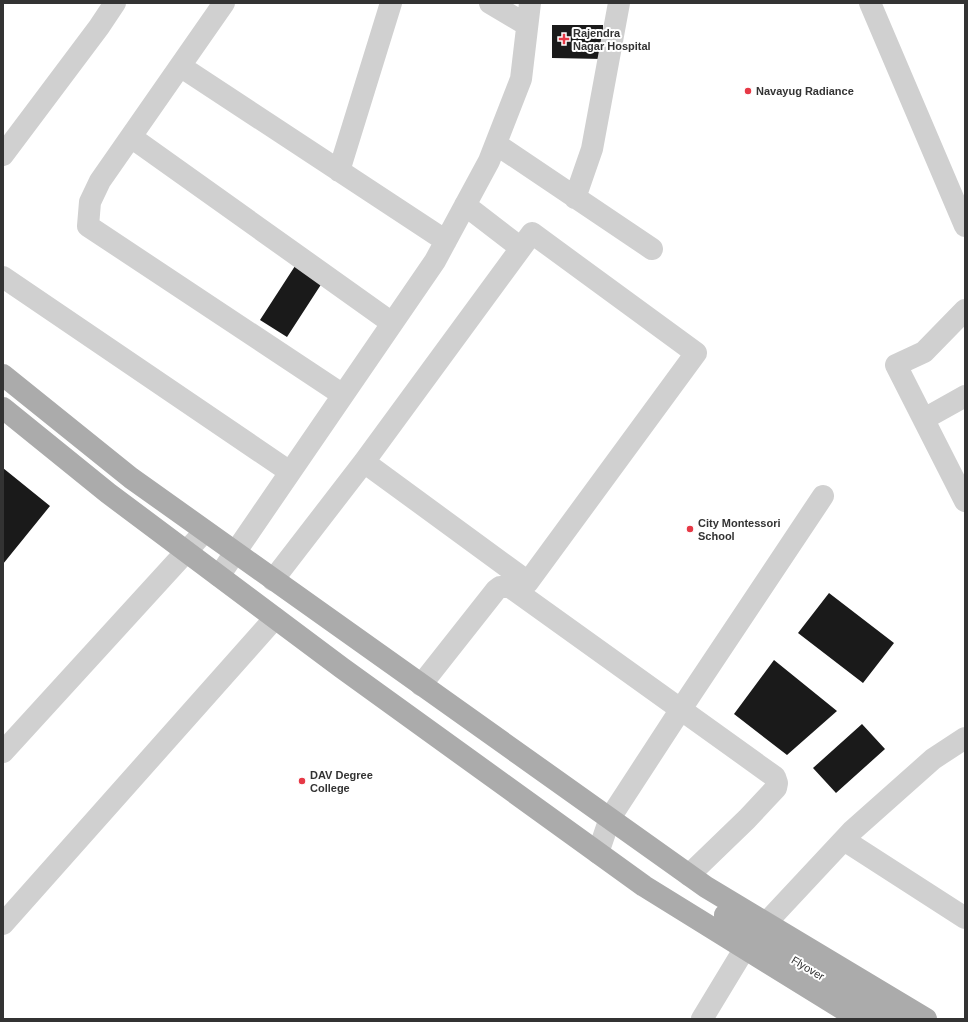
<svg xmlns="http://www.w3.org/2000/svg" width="968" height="1022" font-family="Arial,sans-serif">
	<rect width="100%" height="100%" fill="#fff"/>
	<path fill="#1a1a1a" d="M552 25H603V59L552 58Z
		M295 266 322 283 287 337 260 320Z
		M3 468 50 506 3 564Z
		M829 593 894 643 863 683 798 633Z
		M774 660 837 711 787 755 734 714Z
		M862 724 885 749 836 793 813 768Z"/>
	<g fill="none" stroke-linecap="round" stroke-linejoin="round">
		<path stroke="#d0d0d0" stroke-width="22" d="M224 3 100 181 90 202 88 226 343 395
			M490 3 527 25
			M870 3 965 226
			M180 66 446 241
			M131 137 392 323
			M496 144 652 249
			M3 155 99 27 115 3
			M339 171 391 3
			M575 198 592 149 619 3
			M465 205 521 248
			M3 277 290 472
			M965 310 924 352 896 365 965 501
			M924 419 965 396
			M219 576 435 261 489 161 521 79 530 3
			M273 580 364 462 532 233 696 353 528 582 364 462
			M421 685 496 590 500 587H510L775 777 777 783 776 788 747 819 689 875
			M3 752 205 531
			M844 840 965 918
			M598 853 610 818 681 709 823 496
			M766 923 852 831 933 759 965 738
			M3 924 275 618
			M702 1019 745 948"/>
		<path stroke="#ababab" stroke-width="22" d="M3 375 131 478 706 887 926 1019
			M3 408 108 493 342 668 644 886 859 1019
			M725 915 792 960 893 1019"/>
	</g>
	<g fill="#e63946" stroke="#fff" stroke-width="1.5">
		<path d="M562 33h4v4h4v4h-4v4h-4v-4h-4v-4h4z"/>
		<circle cx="748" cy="91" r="4"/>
		<circle cx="690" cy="529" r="4"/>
		<circle cx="302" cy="781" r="4"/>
	</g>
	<g text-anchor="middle" stroke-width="4" stroke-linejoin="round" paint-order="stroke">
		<g font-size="11" font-weight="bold" fill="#333" stroke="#fff" text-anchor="start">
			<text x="573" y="37">Rajendra<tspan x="573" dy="13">Nagar Hospital</tspan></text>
			<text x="756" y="95">Navayug Radiance</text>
			<text x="698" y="527">City Montessori<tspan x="698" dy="13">School</tspan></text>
			<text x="310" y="779">DAV Degree<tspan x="310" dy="13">College</tspan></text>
		</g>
		<g font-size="11" fill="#333" stroke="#fff">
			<text transform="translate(808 968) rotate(31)" y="4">Flyover</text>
		</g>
	</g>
	<rect width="968" height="1022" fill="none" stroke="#333333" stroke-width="8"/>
</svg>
